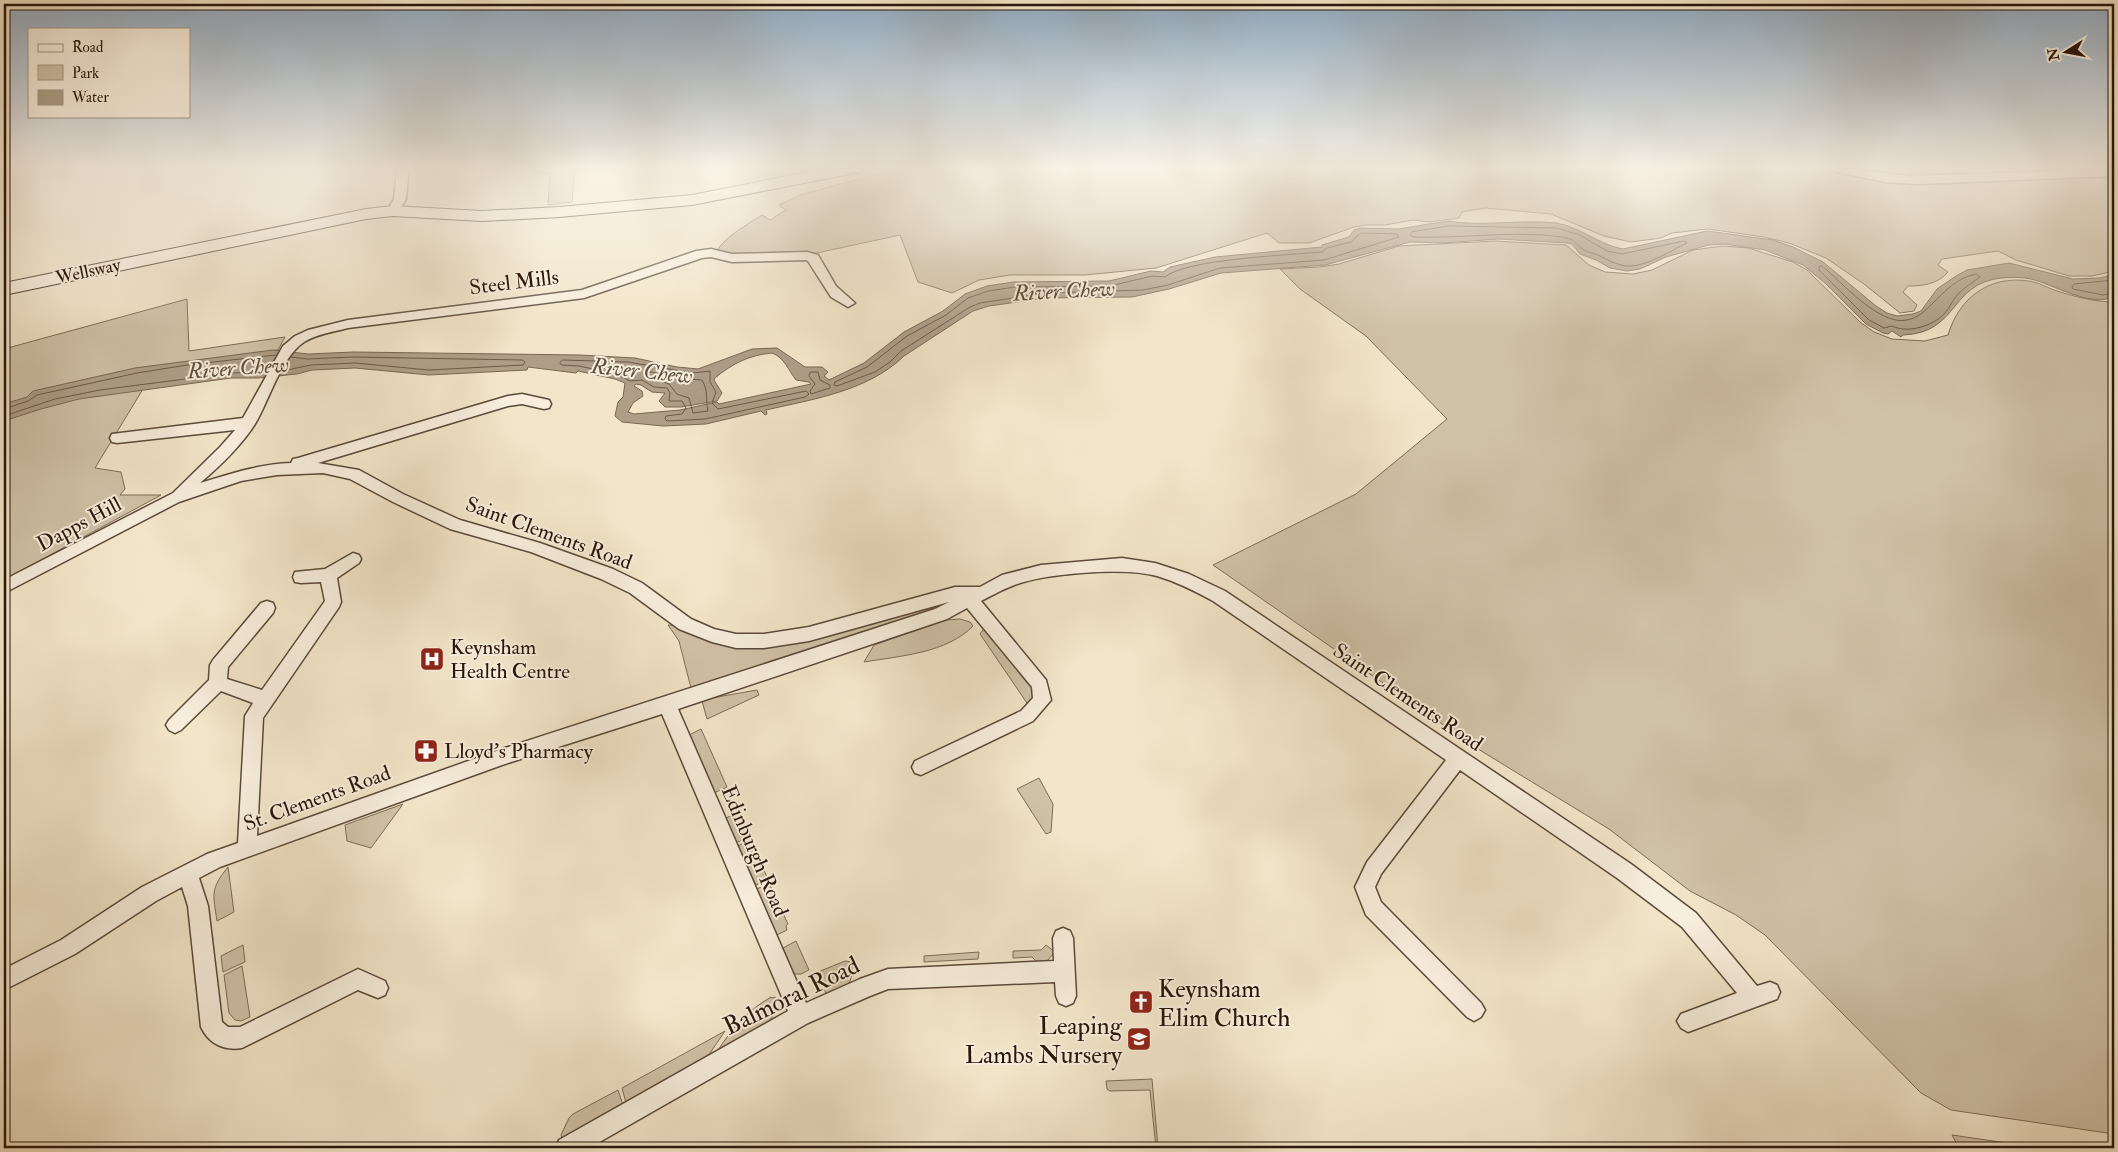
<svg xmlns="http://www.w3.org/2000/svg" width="2118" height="1152" font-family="'IM FELL Double Pica',serif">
	<rect width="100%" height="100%" fill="#f2e5c9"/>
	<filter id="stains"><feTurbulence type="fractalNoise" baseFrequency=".004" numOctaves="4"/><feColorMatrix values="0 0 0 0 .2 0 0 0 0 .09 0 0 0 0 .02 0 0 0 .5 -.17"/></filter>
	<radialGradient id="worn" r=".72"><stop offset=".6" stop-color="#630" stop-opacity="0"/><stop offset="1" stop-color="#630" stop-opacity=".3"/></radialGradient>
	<path fill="#d0c2a8" stroke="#7c6c58" d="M524 168H579L575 169 572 202 548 205 550 173 539 174Z
		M900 168H1822L1888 183 1947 184 2051 178H2114V271L2092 276H2069L2016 260 1998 251 1942 259 1938 265 1948 272C1938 284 1923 286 1908 286L1903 292 1917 305 1914 311 1900 313 1864 284 1826 258 1789 243 1764 237 1708 229 1672 233 1661 238 1631 242 1604 236 1551 214 1485 208 1462 212 1459 218 1429 222 1413 220 1385 225H1367L1354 227 1309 243H1279L1267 233 1156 268 1085 275H1010L979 280 952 293 918 282 900 235 817 253 716 254C719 240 750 223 762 215L770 220 786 210 779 205 800 195Z
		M1904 168H2114V170L1913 174Z
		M1495 241 1566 245 1589 265 1605 272 1633 274 1652 270 1693 250 1722 246 1748 248 1793 262 1807 270 1860 322 1874 332 1892 339 1925 341 1948 335C1959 298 1989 275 2029 281 2037 282 2046 287 2054 290 2073 296 2090 301 2111 302L2114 299V1134L1951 1110 1921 1093 1765 935 1736 915 1690 891 1609 829 1478 749 1213 565 1356 494 1447 419 1366 336 1300 289 1280 269 1320 267 1339 264 1399 246Z
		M187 299 189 351 285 337 278 350 157 366 95 468 121 472 125 489 120 495H161L4 580V349Z
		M958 598 945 606 691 688 679 641 668 625C681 624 699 639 713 643 722 646 732 646 741 647Z
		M960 619 970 622 973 626C947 653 900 656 864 662L874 645 946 620Z
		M985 627 1033 688 1034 698 1029 706 980 634Z
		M757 690 759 695 707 719 702 701 706 699Z
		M701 729 727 787 714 793 689 735Z
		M1039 778 1053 804 1051 832 1046 834 1017 789Z
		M403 804 371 848 347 841 345 825Z
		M739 812 750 836 736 843 726 818Z
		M750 840 768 879 756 885 738 846Z
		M228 867 234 912 217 921C213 894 210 889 228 867Z
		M769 883 788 924 786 926 787 930 777 935 757 889Z
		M796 941 809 970 801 974H794L783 948Z
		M243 945 245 962 223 972 221 956Z
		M1046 945 1055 952 1047 961 1039 964 1032 957 1013 958V951L1041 950Z
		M979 952 978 959 924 962V956Z
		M845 961 852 962V975L848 987 827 996 817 975 818 972Z
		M242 966 250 1017 241 1021 235 1020 229 1013 224 975Z
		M771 997 772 998 775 997C786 1024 738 1040 718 1050 734 1026 747 1011 771 997Z
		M725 1031 706 1059 626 1103 622 1088Z
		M1152 1079 1158 1148H1156L1150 1090 1110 1091 1107 1089 1106 1081Z
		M618 1090 623 1105 562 1138 561 1135 569 1118 573 1114Z
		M1952 1135 2041 1148H1959Z"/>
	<path fill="#ae9e88" stroke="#796755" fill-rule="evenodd" d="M1448 221C1484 227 1520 219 1556 223 1581 227 1599 245 1623 249L1707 231 1773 240 1793 247 1823 262 1876 306 1887 313 1897 316 1913 314 1921 311 1937 289 1956 276 1967 270 2009 263 2073 279 2099 278 2114 275V296C2093 309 2053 284 2031 279 2022 277 2010 277 2001 278 1949 284 1959 333 1903 335L1901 337 1892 331 1888 334 1883 333 1866 324 1825 283 1803 265 1765 250 1724 244 1709 245 1666 257 1640 269 1627 271 1610 268 1596 260 1580 254 1572 244 1567 243 1499 239 1443 243 1410 242 1325 265 1221 273 1169 289 1132 297 1046 298 989 306 973 311 904 356C868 391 814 399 766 410L767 414 765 415 761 411 706 424 663 426 622 422 615 416 618 402 623 397 625 383 615 379 578 371 576 373 528 367 527 370 429 375 355 368 312 370 297 374 258 378H231L79 399 41 409 4 421V404L27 397 33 391 135 368 273 350 308 354 353 352 580 355 635 358 677 367 698 369 752 349 777 348 805 367H822L828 372 824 376 829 380 864 363 904 332 943 311 965 294 987 286 1014 282 1109 281 1151 271 1163 272 1170 267 1215 257 1322 247V245L1349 237 1354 230 1360 228 1398 229ZM772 353C784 357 789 371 796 380L809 382 811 384 719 404 717 402 680 410 634 414 628 412 633 403 643 396 642 391 634 386 636 384 641 385 652 392 665 393 659 401 665 407H681L717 401 722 393 714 380 715 378C733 363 750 355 772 353Z"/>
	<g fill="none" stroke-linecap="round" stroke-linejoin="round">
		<path stroke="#6c5a48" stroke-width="1" d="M1449 226 1556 228 1580 235 1607 251 1622 254 1684 241 1687 243C1670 251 1646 267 1627 266 1616 265 1608 260 1598 255 1594 253 1588 253 1584 250 1574 244 1578 240 1562 237 1513 230 1462 239 1413 237L1410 235 1412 232Z
			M1361 233 1397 234 1399 237 1324 260 1220 268 1168 285 1143 290 1046 293 980 303 970 307 901 351 890 362 875 372 837 386 834 385 835 382 867 367 907 336 946 315 968 298 988 291 1015 287 1110 286 1152 276 1165 277C1186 259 1290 255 1322 252L1327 248 1351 242Z
			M1822 266C1842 282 1879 326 1907 320 1918 318 1925 311 1932 304 1946 290 1957 278 1976 274L1980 277C1973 282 1965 287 1958 294 1953 299 1950 307 1945 313 1933 326 1908 334 1892 326L1884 328 1869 320 1819 270V267Z
			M2114 280 2074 284 2072 287 2073 289 2103 295 2114 293
			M563 360 628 362 692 373 710 371V382L716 392 712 403 718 409 806 391 809 394 805 397 705 419 667 421 665 419 666 416 682 414 686 408 682 401H669L670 393 667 388 654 387 642 380 630 381 616 374 579 366 562 365 560 363Z
			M282 371 311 365 355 363 429 370 523 365 525 362 522 360 353 357 307 359 291 357
			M651 372 676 378 702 380C709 392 705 398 708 411L693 413 689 398 677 394 669 384 649 376 648 374Z
			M811 372H818L820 380 830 385V388L811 394 810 391 815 384 809 376Z
			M4 409 28 401 37 395 137 373 187 365 276 355
			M4 416 55 399 100 390 231 373 267 372"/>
		<defs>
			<path id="minor" d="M397 168H409L406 199 397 214 393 215 387 211 394 199Z
				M1830 168C1859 168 1887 175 1916 176L2114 169V176L1916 184 1886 182 1836 172Z
				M711 249 732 254 807 252 818 255 836 286 855 303 848 307 831 297 808 261 806 260 732 262 711 257 702 258 584 298 348 328C333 332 317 334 304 342 281 357 269 401 255 424 241 446 220 466 200 483 230 474 259 464 291 463L293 459 298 458 508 396 522 394 549 400 551 404 549 408 544 409 522 404 508 406 318 463 359 470 403 494 460 520 540 543 613 569 642 583 691 619 714 629 736 634H764L809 627 955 587H980L1002 575 1041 565 1122 558 1155 563 1189 574 1225 591 1631 864 1696 913 1757 986 1770 982 1777 985 1780 992 1777 999 1688 1032 1681 1028 1677 1021 1681 1014 1737 993 1682 927 1617 878 1460 770 1381 874 1375 887 1381 902 1481 1003 1485 1010 1481 1017 1474 1021 1467 1017 1366 915 1355 887 1367 862 1446 760 1213 601C1195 591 1177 582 1157 576 1124 567 1043 573 1012 586 1001 590 991 596 981 601L1046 680 1051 700 1033 721 921 775 915 773 912 767 915 761 1021 711 1033 698 1032 687 967 608 947 619 678 709 806 1003 860 979 888 969 1054 961 1053 938 1056 931 1063 928 1070 931 1073 938 1076 996 1073 1003 1066 1006 1059 1003 1056 996 1055 982 888 989 870 996 808 1023 589 1148H556L559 1140 788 1011 662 714 502 765 220 867 199 878 208 906 222 1022 228 1027H240L358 969 385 981 388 988 385 995 378 998 358 990 242 1048C224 1051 209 1044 201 1027L188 906 182 887 156 901 75 954 4 990V969L61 940 142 887 207 854 238 843 245 716 253 703 221 691 181 730 175 733 169 730 166 725 169 720 209 680 210 665 213 660 261 603 267 601 273 603 275 608 273 613 228 667 227 679 262 690 325 601 321 582 301 583 295 582 293 577 295 572 325 569 353 553 359 555 361 559 359 563 337 578 341 602 339 607 263 718 257 836 502 749 935 609 949 602 809 641 764 648H736L712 642 679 629 630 593 601 579 531 552 450 529 393 502 350 479 323 473 277 475 241 481 179 502 4 593V580L173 493 220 447 235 430 117 443 112 442 110 438 112 434 243 418 283 346 295 336 308 330 348 320 582 290 696 251Z"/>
			<path id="secondary" d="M828 168H863L861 172 855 173 692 205 559 217 482 221 393 216 366 219 4 295V283L366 209 393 206 482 211 559 207 692 195Z"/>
		</defs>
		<use href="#minor" stroke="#5b4939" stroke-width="3"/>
		<use href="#secondary" stroke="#291509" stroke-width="2"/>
		<use href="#minor" fill="#f7eedc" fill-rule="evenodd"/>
		<use href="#secondary" fill="#f7eedc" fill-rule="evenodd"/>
	</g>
	<linearGradient id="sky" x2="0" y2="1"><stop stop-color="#91abc2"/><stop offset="0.51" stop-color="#f9f3e7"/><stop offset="1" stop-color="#f9f3e7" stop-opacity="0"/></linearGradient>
	<rect width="2118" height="329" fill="url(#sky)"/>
	<defs>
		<symbol id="hospital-square" viewBox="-11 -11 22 22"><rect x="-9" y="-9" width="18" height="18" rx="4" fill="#8f2418" stroke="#f7eedc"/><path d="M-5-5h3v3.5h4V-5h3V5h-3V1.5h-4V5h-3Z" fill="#fff"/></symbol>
		<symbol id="pharmacy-square" viewBox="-11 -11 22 22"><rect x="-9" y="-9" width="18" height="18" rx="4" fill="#8f2418" stroke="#f7eedc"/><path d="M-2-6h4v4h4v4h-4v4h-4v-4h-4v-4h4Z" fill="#fff"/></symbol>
		<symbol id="church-square" viewBox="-11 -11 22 22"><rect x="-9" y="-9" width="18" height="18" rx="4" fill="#8f2418" stroke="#f7eedc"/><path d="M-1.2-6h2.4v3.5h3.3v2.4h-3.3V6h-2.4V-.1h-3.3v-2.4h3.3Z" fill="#fff"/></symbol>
		<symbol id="school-square" viewBox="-11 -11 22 22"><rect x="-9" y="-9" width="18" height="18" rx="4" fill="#8f2418" stroke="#f7eedc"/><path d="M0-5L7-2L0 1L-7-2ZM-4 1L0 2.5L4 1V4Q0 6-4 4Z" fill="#fff"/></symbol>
	</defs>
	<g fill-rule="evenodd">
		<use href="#hospital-square" x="418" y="645" width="28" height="28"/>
		<use href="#pharmacy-square" x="412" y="737" width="28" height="28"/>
		<use href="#church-square" x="1127" y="988" width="28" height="28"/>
		<use href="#school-square" x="1125" y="1025" width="28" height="28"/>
	</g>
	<g text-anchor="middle" stroke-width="4" stroke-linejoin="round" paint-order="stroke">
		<g font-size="18" fill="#291509" stroke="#f7eedc">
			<text transform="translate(88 271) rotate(-12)" y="6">Wellsway</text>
		</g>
		<g font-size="21" fill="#291509" stroke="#f7eedc">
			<text transform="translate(514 282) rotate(-7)" y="7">Steel Mills</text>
			<text transform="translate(79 524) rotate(-28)" y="7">Dapps Hill</text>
			<text transform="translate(549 533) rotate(20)" y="7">Saint Clements Road</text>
			<text transform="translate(1408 697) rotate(34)" y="7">Saint Clements Road</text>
			<text transform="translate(317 798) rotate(-20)" y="7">St. Clements Road</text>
			<text transform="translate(755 851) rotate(67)" y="7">Edinburgh Road</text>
		</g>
		<g font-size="21" fill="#291509" stroke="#f7eedc" text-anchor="start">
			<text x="450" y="654">Keynsham<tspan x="450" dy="24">Health Centre</tspan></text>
			<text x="444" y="758">Lloyd's Pharmacy</text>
		</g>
		<g font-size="22" font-style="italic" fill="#5e4c3c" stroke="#f7eedc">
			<text transform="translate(1064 290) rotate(-3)" y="8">River Chew</text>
			<text transform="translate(238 367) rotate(-4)" y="8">River Chew</text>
			<text transform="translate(642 370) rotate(6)" y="8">River Chew</text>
		</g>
		<g font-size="25" fill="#291509" stroke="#f7eedc" text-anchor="start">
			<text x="1158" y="997">Keynsham<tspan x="1158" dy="29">Elim Church</tspan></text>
			<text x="1122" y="1034" text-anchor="end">Leaping<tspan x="1122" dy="29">Lambs Nursery</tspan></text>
		</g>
		<g font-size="25" fill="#291509" stroke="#f7eedc">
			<text transform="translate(791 995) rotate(-26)" y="9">Balmoral Road</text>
		</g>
	</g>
	<rect width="2118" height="1152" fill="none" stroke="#f2e5c9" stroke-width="20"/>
	<rect x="5" y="5" width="2108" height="1142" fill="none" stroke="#291509" stroke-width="2.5"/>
	<rect x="10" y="10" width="2098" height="1132" fill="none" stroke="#291509"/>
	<rect x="28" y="28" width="162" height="90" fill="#f7eedc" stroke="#a59788"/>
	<rect x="38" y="44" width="25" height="8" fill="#f7eedc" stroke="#a59788"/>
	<text x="72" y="52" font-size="15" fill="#291509">Road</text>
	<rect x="38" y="65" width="25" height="15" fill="#d0c2a8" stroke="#a59788"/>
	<text x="72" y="78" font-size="15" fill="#291509">Park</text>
	<rect x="38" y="90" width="25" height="15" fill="#ae9e88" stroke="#a59788"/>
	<text x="72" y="102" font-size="15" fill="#291509">Water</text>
	<g transform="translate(2066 52) rotate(259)" stroke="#f7eedc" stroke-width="4" paint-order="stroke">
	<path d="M0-4L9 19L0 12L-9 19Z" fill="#291509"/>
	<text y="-8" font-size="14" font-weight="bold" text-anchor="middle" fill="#291509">N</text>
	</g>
	<rect width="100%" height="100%" filter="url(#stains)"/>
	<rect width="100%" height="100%" fill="url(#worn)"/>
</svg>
